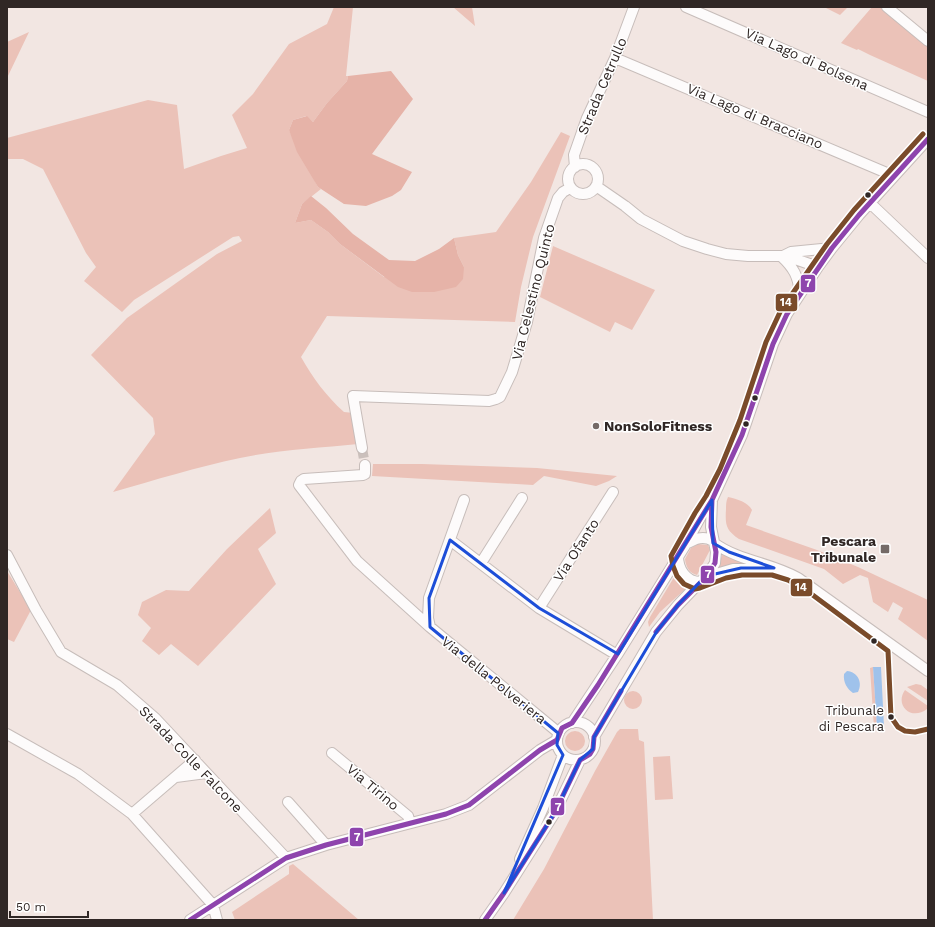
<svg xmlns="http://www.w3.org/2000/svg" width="935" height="927" font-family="'Work Sans',sans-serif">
	<rect width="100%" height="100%" fill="#f2e6e2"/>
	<path fill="#ebc2b8" d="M334 7H353L346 76H348L347 81 327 103 313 122 306 116 293 120 289 130 318 187 321 189 302 204 295 223 311 220 328 232 340 244 384 277 464 267 458 255 454 238 496 232 531 182 561 132 570 136 533 237 521 287 515 322 327 316 301 357C313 378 326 396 344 412L354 413 358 444C319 448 278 450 240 458 197 467 155 480 113 492L155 434 153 418 91 355 127 318 217 254 242 241 239 236 233 237 134 300 122 312 84 281 96 267 86 253 43 169 23 159H7V138L148 100 177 105 184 169 221 156 247 148 232 115 253 94 289 44 327 24Z
		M453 7H472L475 26Z
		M824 7H848L840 15Z
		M872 7H880L928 44V81L870 55 858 49 857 50 841 43Z
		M29 32 7 78V42Z
		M553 246 655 290 632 330 615 322 610 332 540 297Z
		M373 464H422L537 468 617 476 609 481 596 486 544 476 533 485 372 476Z
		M728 497C737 499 748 502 752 510L746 525 817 550 858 567 928 600V641L898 619 903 608 893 602 888 612 873 602 868 578 860 575 843 584 824 569 739 539C726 530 725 525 726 509 726 505 726 501 728 497Z
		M270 508 276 533 258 549 276 584 198 666 171 644 159 655 142 641 151 628 138 615 142 602 166 590 189 591 227 549Z
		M698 544 708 545 710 550 697 575C689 573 686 567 685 559L691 548Z
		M723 553 745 564 717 569Z
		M679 569 692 583 660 612 649 627 648 622 650 617Z
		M7 571 31 610 14 642 7 639Z
		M873 667 877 728H874L870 668Z
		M916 684 921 685 928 690V701L907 687Z
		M905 690 928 706 927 709C912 721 894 706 905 690Z
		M624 700a9 9 0 1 1 18 0a9 9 0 1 1-18 0Z
		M620 729H638L639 740 644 742 653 920H513L544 869 595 771 617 732Z
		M565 741a10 10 0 1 1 20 0a10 10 0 1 1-20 0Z
		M670 756 673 799 655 800 653 757Z
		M293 864 359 920H235L232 912 289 874V866Z"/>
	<path fill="#e6b3a8" d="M391 71 413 99 372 154 412 172 401 190 392 196 366 206 344 204 318 187 297 152 289 130 293 120 307 116 313 122 327 103 347 81 348 76Z
		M311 196 326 208 353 234 389 260 415 261 439 249 454 238 458 255 464 267 463 279 456 287 434 292H412L398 287 340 244 328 232 311 220 295 223 302 204Z"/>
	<path fill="#9fc2eb" d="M873 667H881L884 727 877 728Z
		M847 671C858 672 863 683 858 692L853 693C847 689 843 682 844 674Z"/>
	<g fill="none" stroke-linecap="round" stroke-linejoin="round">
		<path stroke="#cbc0bc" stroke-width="10" stroke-dasharray="10 5" stroke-linecap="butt" d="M362 448 365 465"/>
		<defs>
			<path id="minor" d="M686 7 928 112
				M887 7 928 41
				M615 58 894 176
				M568 179a15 15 0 1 1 30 0a15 15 0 1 1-30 0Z
				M575 167 574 155 587 118 615 58 634 7
				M596 186 625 206 641 219 683 241 707 249 726 254 748 256H781L798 260 818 267
				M870 203 928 258
				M781 256C794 268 798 276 800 293
				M783 256 791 252 832 248
				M362 448 353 396 489 401 496 399 500 397 512 372 527 322 544 238 558 198 563 192 570 188
				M365 465V474L363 475 304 479 301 481 299 485 357 561 430 627 559 733
				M450 540 539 608 617 655
				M714 543C739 561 772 563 798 578L928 671
				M686 544C695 539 703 535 713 541
				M7 555 36 610 61 652 117 685 155 718 286 858
				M678 556C678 569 686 582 700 582
				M481 563 522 498
				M706 577 733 569 766 568
				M539 608 613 492
				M430 627 428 618 429 598 464 500
				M557 741a19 19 0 1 1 38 0a19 19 0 1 1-38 0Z
				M572 723 617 655 686 544 701 516 712 500 742 435 773 344 787 314 818 267 832 248 859 215 928 139
				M7 734 78 774 132 814 213 905 217 920
				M594 737 656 632 678 605 700 582 706 577 715 563 716 552 711 527 712 500
				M332 753 408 816 410 823
				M176 777 206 773
				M288 802 326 845
				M132 814 195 760
				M520 859 543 808 563 755
				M190 920 286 858 326 845 446 814 469 805 540 750 557 740
				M485 920 504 893 554 814 580 760"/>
		</defs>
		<use href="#minor" stroke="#c7bdba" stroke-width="12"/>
		<use href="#minor" stroke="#fdfbfb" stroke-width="10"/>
		<defs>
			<path id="bus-1" d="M656 632 678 605 706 577 715 563 716 552 711 527 712 500
				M190 920 286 858 326 845 446 814 469 805 540 750 557 740 562 728 572 723 598 685 712 500 742 435 773 344 787 314 832 248 859 215 928 139
				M485 920 504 893 554 814 580 760 590 754 593 749 594 737 621 691"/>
			<path id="bus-2" d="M923 134 854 210 827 244 781 310 766 342 740 420 720 469 706 496 695 513 671 556 673 566 677 576 684 584 695 589 700 588 726 578 742 575H772L788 580 806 590 888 651 891 717 898 727 905 731 915 732 928 729"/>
		</defs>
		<use href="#bus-1" stroke="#fff" stroke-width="8"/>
		<use href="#bus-2" stroke="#fff" stroke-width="8"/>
		<use href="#bus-1" stroke="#8e44ad" stroke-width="5"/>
		<use href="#bus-2" stroke="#7a4b2a" stroke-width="5"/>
	</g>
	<path fill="none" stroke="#1d4ed8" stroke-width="3" stroke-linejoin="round" d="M712 500 713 543 729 552 774 568H741L715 574 700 582 678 605 657 631 594 737 593 749 580 760 554 814 504 893 563 755 557 745 558 733 430 627 429 598 450 540 539 608 618 654Z"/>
	<g fill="#302725" stroke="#fff" stroke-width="1.5">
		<circle cx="868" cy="195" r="3.5"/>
		<circle cx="755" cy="398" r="3.5"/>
		<circle cx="746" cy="424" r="3.5"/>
		<circle cx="874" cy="641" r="3.5"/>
		<circle cx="891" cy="717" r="3.5"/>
		<circle cx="549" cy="822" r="3.5"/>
	</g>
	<g fill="#746a67" stroke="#fff" stroke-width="1.5">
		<circle cx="596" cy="426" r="4"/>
		<rect x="880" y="544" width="10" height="10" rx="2"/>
	</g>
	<g text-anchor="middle" stroke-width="3" stroke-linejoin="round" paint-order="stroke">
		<g font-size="13" fill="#302725" stroke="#fff" text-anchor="end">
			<text x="884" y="715">Tribunale<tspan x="884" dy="16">di Pescara</tspan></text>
		</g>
		<g font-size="14" fill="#302725" stroke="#fff">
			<text transform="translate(807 59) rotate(24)" y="5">Via Lago di Bolsena</text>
			<text transform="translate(602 86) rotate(-67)" y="5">Strada Cetrullo</text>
			<text transform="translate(755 116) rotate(23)" y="5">Via Lago di Bracciano</text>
			<text transform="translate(533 292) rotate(-76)" y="5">Via Celestino Quinto</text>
			<text transform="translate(576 550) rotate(-57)" y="5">Via Ofanto</text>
			<text transform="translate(494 680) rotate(39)" y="5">Via della Polveriera</text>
			<text transform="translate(191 759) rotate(46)" y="5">Strada Colle Falcone</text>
			<text transform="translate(373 787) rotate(40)" y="5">Via Tirino</text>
		</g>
		<g font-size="14" font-weight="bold" fill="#302725" stroke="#fff" text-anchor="start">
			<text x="604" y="431">NonSoloFitness</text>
			<text x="876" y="546" text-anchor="end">Pescara<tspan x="876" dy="16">Tribunale</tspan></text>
		</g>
	</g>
	<g stroke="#fff" stroke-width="1.5">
		<rect x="800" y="274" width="16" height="19" rx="4" fill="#8e44ad"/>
		<rect x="775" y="293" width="23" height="19" rx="4" fill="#7a4b2a"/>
		<rect x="700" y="565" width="15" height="19" rx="4" fill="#8e44ad"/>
		<rect x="790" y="578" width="23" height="19" rx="4" fill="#7a4b2a"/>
		<rect x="550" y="797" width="15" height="19" rx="4" fill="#8e44ad"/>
		<rect x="349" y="827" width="15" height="20" rx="4" fill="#8e44ad"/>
	</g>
	<g font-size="11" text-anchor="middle" font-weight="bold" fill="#fff">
		<text x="808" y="287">7</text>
		<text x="786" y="306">14</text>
		<text x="708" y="578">7</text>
		<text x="801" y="591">14</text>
		<text x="558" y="811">7</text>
		<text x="357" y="841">7</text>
	</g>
	<rect width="935" height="927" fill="none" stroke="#302725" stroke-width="16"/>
	<path d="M10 911v6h78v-6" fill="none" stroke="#302725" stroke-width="2"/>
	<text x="16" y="911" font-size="12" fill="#302725" stroke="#ffffff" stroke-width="3" paint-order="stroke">50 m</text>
</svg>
